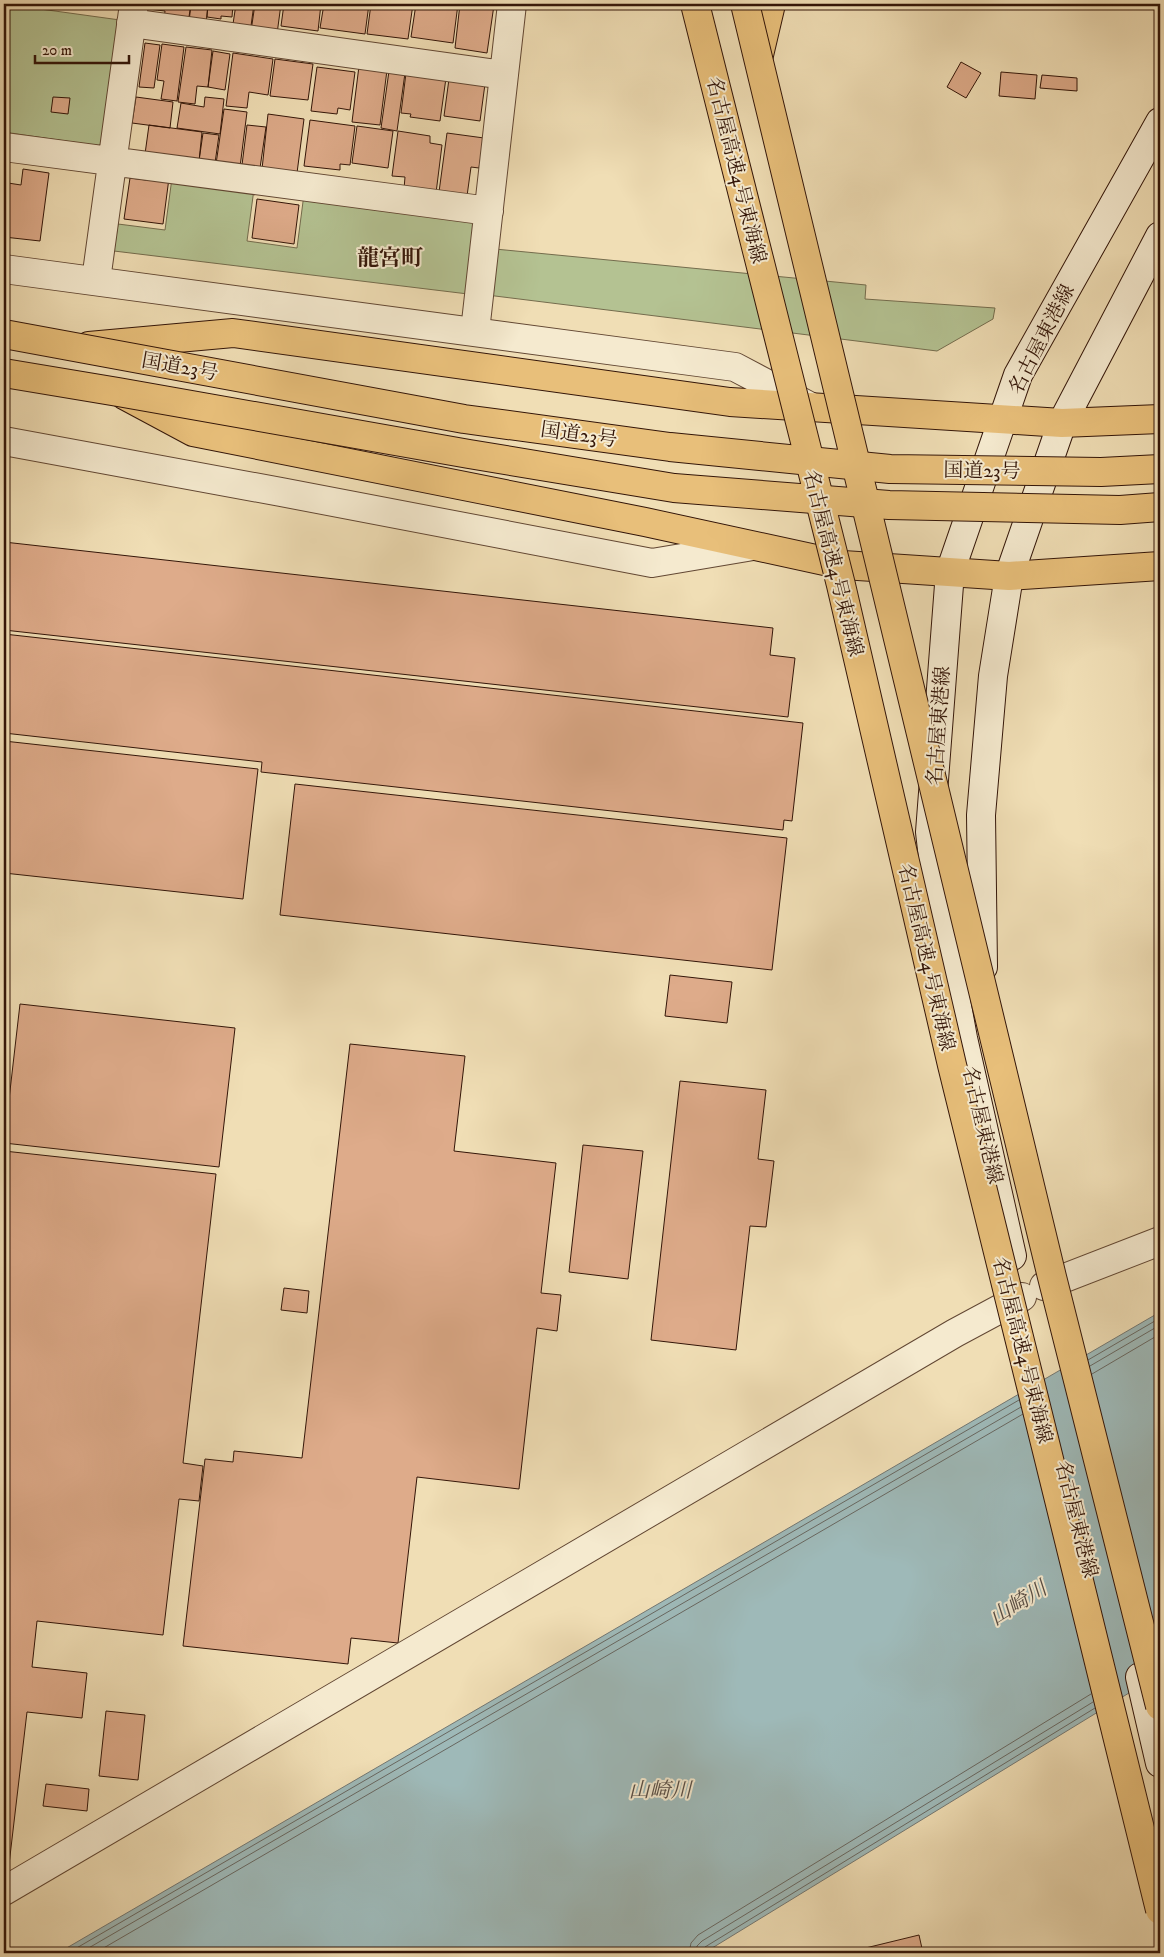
<svg xmlns="http://www.w3.org/2000/svg" width="1164" height="1957" font-family="'IM FELL DW Pica','Noto Serif JP',serif">
	<rect width="100%" height="100%" fill="#f0deb5"/>
	<filter id="stains"><feTurbulence type="fractalNoise" baseFrequency=".004" numOctaves="4"/><feColorMatrix values="0 0 0 0 .2 0 0 0 0 .09 0 0 0 0 .02 0 0 0 .5 -.17"/></filter>
	<radialGradient id="worn" r=".72"><stop offset=".6" stop-color="#630" stop-opacity="0"/><stop offset="1" stop-color="#630" stop-opacity=".3"/></radialGradient>
	<path fill="#b4c292" stroke="#746c4d" d="M4 4 120 20 106 147 4 132Z
		M172 178 254 189 247 241 297 248 304 194 468 216 476 227 468 294 114 251 118 224 165 230Z
		M495 249 866 285 865 299 995 308 993 319 937 351 487 295Z"/>
	<path fill="#9eb9b8" stroke="#737772" d="M1160 1312V1674L704 1953H58Z"/>
	<g fill="none" stroke-linecap="round" stroke-linejoin="round">
		<path stroke="#686760" stroke-width="1" d="M1088 1360 1160 1318
			M1090 1366 1160 1325
			M1092 1374 1160 1334
			M68 1953 1019 1400
			M80 1953 1021 1407
			M95 1953 1023 1414
			M689 1953 691 1943 698 1935 1091 1694
			M696 1953 697 1946 702 1941 1093 1702
			M702 1953 705 1947 1095 1708"/>
	</g>
	<path fill="#deab8a" stroke="#331508" d="M148 4H191L188 23 164 20 165 11 148 9Z
		M191 4H208L206 24 189 22Z
		M208 4H233L232 17 221 16V19L207 17Z
		M236 4H254L251 26 233 24Z
		M255 4H281L277 34 251 31Z
		M284 4H321L318 31 281 26Z
		M324 4H369L365 34 320 28Z
		M371 4H413L408 39 367 34Z
		M416 4H458L453 43 411 37Z
		M460 4 494 5 487 53 455 48Z
		M145 43 160 45 154 88 139 87Z
		M162 44 184 47 177 101 161 99 164 81 157 80Z
		M186 47 212 50 208 87 197 86 195 104 178 102Z
		M213 51 230 54 225 90 208 87Z
		M233 53 273 59 268 95 249 92 247 108 226 106Z
		M275 59 313 64 308 100 270 96Z
		M961 62 981 73 966 98 947 87Z
		M359 66 387 70 380 125 352 122Z
		M317 67 355 72 350 110 338 108 337 114 311 111Z
		M389 71 405 73 397 131 381 128Z
		M1001 72 1037 75 1035 99 999 96Z
		M406 73 446 78 440 121 410 117 411 114 401 113Z
		M1042 75 1077 78V91L1040 88Z
		M449 79 485 84 480 121 444 116Z
		M53 97 70 98 68 114 51 112Z
		M136 97 173 102 170 128 132 123Z
		M205 97 224 99 220 134 177 128 181 103 204 107Z
		M224 109 247 112 240 167 216 164Z
		M268 114 304 119 297 173 262 169Z
		M310 120 355 126 350 165 340 164V170L304 166Z
		M149 125 202 132 199 161 145 154Z
		M247 125 266 127 260 168 242 165Z
		M357 126 393 131 388 168 352 163Z
		M398 131 430 136V143L442 145 436 193 404 189 405 177 392 176Z
		M203 133 219 135 215 163 199 161Z
		M447 133 484 138 479 168 471 167 467 196 439 192Z
		M23 169 49 173 40 241 4 237V215L8 183 21 185Z
		M147 176 169 178 163 224 124 219 130 178 146 180Z
		M257 199 299 205 294 244 252 238Z
		M4 542 773 628 770 655 795 658 788 717 4 630Z
		M4 634 803 723 792 821 784 820 783 830 261 772 262 762 4 733Z
		M4 741 258 769 243 899 4 873Z
		M295 784 787 838 772 970 280 915Z
		M670 975 732 982 727 1023 665 1016Z
		M20 1004 235 1028 219 1167 4 1143Z
		M350 1044 465 1056 454 1151 556 1163 541 1293 561 1295 557 1331 537 1328 519 1489 417 1477 398 1643 351 1638 348 1664 183 1646 205 1459 233 1462 234 1451 302 1458Z
		M680 1081 766 1090 758 1159 774 1161 766 1227 750 1226 736 1350 651 1340Z
		M583 1145 643 1151 628 1279 569 1272Z
		M4 1151 216 1174 183 1463 203 1466 199 1501 179 1499 163 1635 37 1621 32 1667 87 1673 82 1718 27 1712 8 1873 4 1872Z
		M284 1288 309 1291 307 1313 281 1310Z
		M106 1711 145 1715 138 1780 99 1776Z
		M46 1784 89 1789 87 1811 43 1806Z
		M919 1935 923 1953H845Z"/>
	<g fill="none" stroke-linecap="round" stroke-linejoin="round">
		<defs>
			<path id="minor" d="M131 23 504 75
				M4 147 489 211
				M96 280 134 4
				M475 331 512 4
				M1044 1286 1160 1241
				M4 1891 955 1333 1022 1297"/>
			<path id="tertiary" d="M4 269 735 367 811 407
				M4 441 281 492 652 563 753 546"/>
			<path id="secondary" d="M983 967 981 815 993 676 1009 576 1062 423 1160 236
				M1012 1256 963 1038 938 902 930 832 950 572 1018 375 1160 122
				M1140 1677 1160 1763"/>
			<path id="trunk" d="M89 346 233 333 730 402 1062 423 1160 419
				M124 395 193 432 645 522 843 565 1009 576 1160 566"/>
			<path id="motorway" d="M759 55 771 4"/>
		</defs>
		<use href="#minor" stroke="#624733" stroke-width="30"/>
		<use href="#tertiary" stroke="#624733" stroke-width="30"/>
		<use href="#secondary" stroke="#331508" stroke-width="30"/>
		<use href="#trunk" stroke="#331508" stroke-width="30"/>
		<use href="#motorway" stroke="#331508" stroke-width="30"/>
		<use href="#minor" stroke="#f5eacf" stroke-width="28"/>
		<use href="#tertiary" stroke="#f5eacf" stroke-width="28"/>
		<use href="#secondary" stroke="#f5eacf" stroke-width="28"/>
		<use href="#trunk" stroke="#e8bf7a" stroke-width="28"/>
		<use href="#motorway" stroke="#e8bf7a" stroke-width="28"/>
		<defs>
			<path id="trunk-bridge" d="M4 334 464 419 670 447 890 469 1101 472 1160 469
				M4 373 118 392 469 454 674 488 889 505 1120 510 1160 507"/>
			<path id="motorway-bridge" d="M695 4 841 585 952 1065 1160 1910
				M745 4 1052 1277 1160 1706"/>
		</defs>
		<use href="#trunk-bridge" stroke="#331508" stroke-width="30" stroke-linecap="butt"/>
		<use href="#motorway-bridge" stroke="#331508" stroke-width="30" stroke-linecap="butt"/>
		<use href="#trunk-bridge" stroke="#e8bf7a" stroke-width="28"/>
		<use href="#motorway-bridge" stroke="#e8bf7a" stroke-width="28"/>
	</g>
	<g text-anchor="middle" stroke-width="4" stroke-linejoin="round" paint-order="stroke">
		<g font-size="20" fill="#331508" stroke="#f5eacf">
			<text transform="translate(737 170) rotate(76)" y="7">名古屋高速4号東海線</text>
			<text transform="translate(1041 339) rotate(-63)" y="7">名古屋東港線</text>
			<text transform="translate(180 366) rotate(10)" y="7">国道23号</text>
			<text transform="translate(579 434) rotate(8)" y="7">国道23号</text>
			<text transform="translate(982 470) rotate(1)" y="7">国道23号</text>
			<text transform="translate(834 563) rotate(76)" y="7">名古屋高速4号東海線</text>
			<text transform="translate(938 726) rotate(-86)" y="7">名古屋東港線</text>
			<text transform="translate(927 957) rotate(77)" y="7">名古屋高速4号東海線</text>
			<text transform="translate(983 1125) rotate(77)" y="7">名古屋東港線</text>
			<text transform="translate(1023 1350) rotate(76)" y="7">名古屋高速4号東海線</text>
			<text transform="translate(1077 1519) rotate(76)" y="7">名古屋東港線</text>
		</g>
		<g font-size="21" font-style="italic" fill="#584e46" stroke="#f5eacf">
			<text transform="translate(1018 1603) rotate(-32)" y="7">山崎川</text>
			<text x="660" y="1797">山崎川</text>
		</g>
		<g font-size="22" font-weight="bold" fill="#331508" stroke="#f5eacf">
			<text x="390" y="265">龍宮町</text>
		</g>
	</g>
	<rect width="1164" height="1957" fill="none" stroke="#f0deb5" stroke-width="20"/>
	<rect x="5" y="5" width="1154" height="1947" fill="none" stroke="#331508" stroke-width="2.5"/>
	<rect x="10" y="10" width="1144" height="1937" fill="none" stroke="#331508"/>
	<path d="M35 55v8h94v-8" fill="none" stroke="#331508" stroke-width="2.5"/>
	<text x="42" y="55" font-size="15" fill="#331508" stroke="#f5eacf" stroke-width="4" paint-order="stroke">20 m</text>
	<rect width="100%" height="100%" filter="url(#stains)"/>
	<rect width="100%" height="100%" fill="url(#worn)"/>
</svg>
